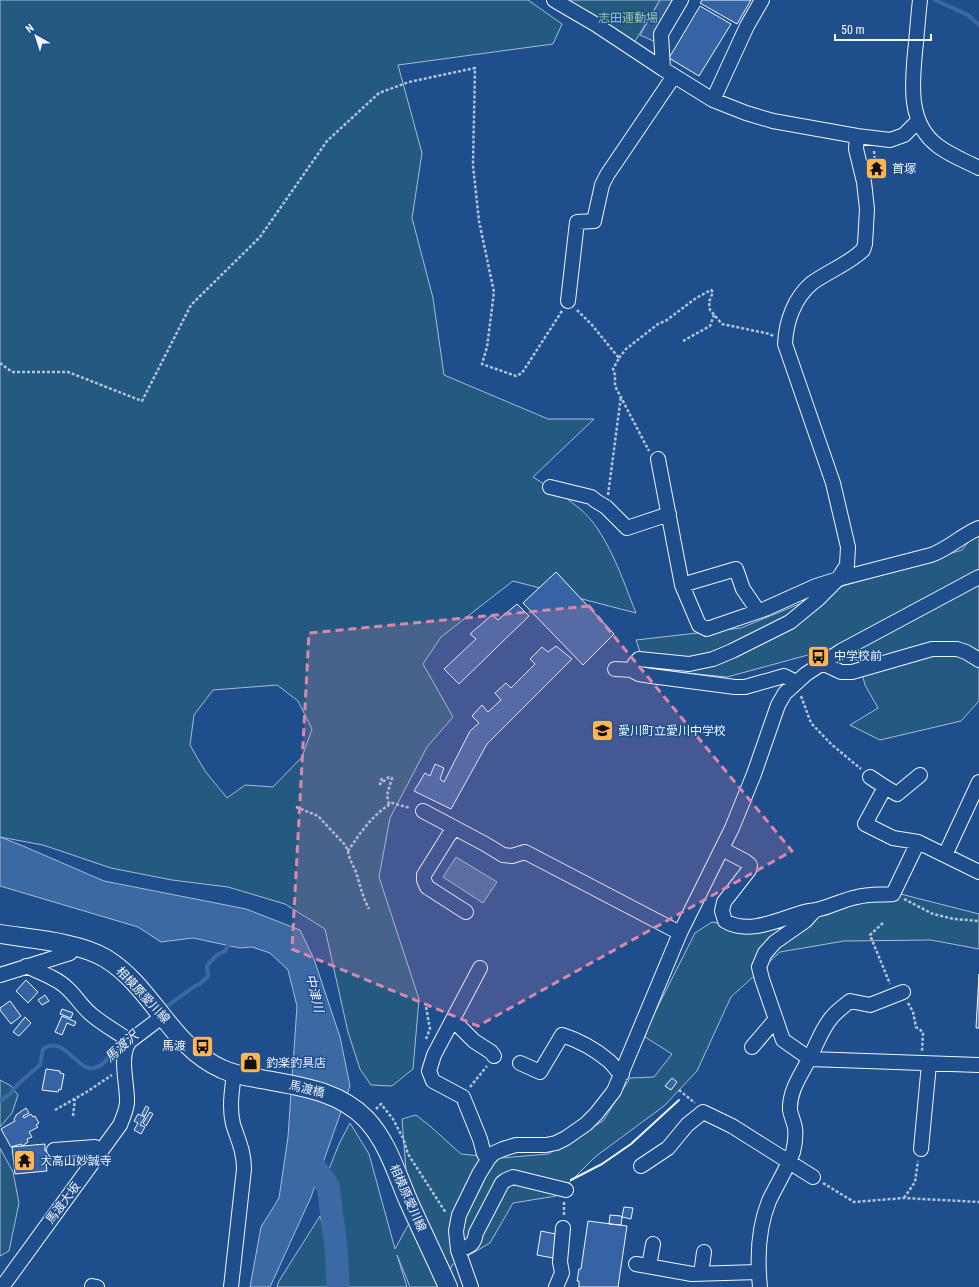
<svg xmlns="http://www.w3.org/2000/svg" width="979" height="1287" font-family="'Roboto Condensed','Noto Sans JP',sans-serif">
	<rect width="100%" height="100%" fill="#1f4e8c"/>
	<path fill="#245a82" stroke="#a8bbd7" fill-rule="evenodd" d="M0 0H528L562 24 553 44 398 65 422 153 412 218 433 298 444 375 548 419H594L533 477C548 487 565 496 579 508 607 530 623 581 636 613L513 581 441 637 423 664 453 717 427 747 390 818 379 877 419 999 413 1069 392 1086 371 1085 360 1069 348 1032 325 929 285 904 228 887 172 880 111 868 43 845 0 837ZM277 685 298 701 312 729 302 757 273 787 245 785 227 798 205 771 190 745 194 715 213 690Z
		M565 0H660L634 43Z
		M979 528V701L961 721 880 740 850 725 878 708 865 685 859 661 830 649 727 677 646 669 636 640 741 628 843 586 962 550Z
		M881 889 979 914V949L931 940 844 941 780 952 731 997 697 1071 664 1106 595 1157 556 1196 513 1203 490 1243 452 1265 444 1287H410L397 1255 407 1287H344L342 1256 329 1169 339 1144 350 1123 369 1154 395 1249 419 1205 406 1171 402 1119 416 1115 430 1126 461 1154 501 1158 548 1154 603 1121 630 1078 654 1077 672 1054 645 1037 648 1026 695 933 712 922 765 932 823 901Z
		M0 1080 11 1086 18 1095 12 1113 0 1127Z
		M0 1148 13 1172 19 1203 9 1251 0 1256Z
		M320 1216 331 1257 333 1287H277L279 1281Z"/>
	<path fill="#305b95" stroke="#a8bbd7" d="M660 0H685L660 44 640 35Z"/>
	<path fill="#3b69a3" stroke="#a8bbd7" d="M0 837 23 846 104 881 246 909 300 930 314 959 340 1037 350 1086 311 1197 270 1287H250L261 1227 279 1198 288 1137 297 1006 288 970 270 953 252 947 240 948 193 938 161 942 138 927 0 886Z
		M456 857 497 882 483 903 443 877Z"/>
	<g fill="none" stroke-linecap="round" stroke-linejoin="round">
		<path stroke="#3b69a3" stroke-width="4" d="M935 0 968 15 979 25
			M163 1009 195 986 200 984 208 976 207 967 209 963 217 955 225 951 230 942
			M0 1101 10 1094 17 1085 40 1065 43 1049C64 1034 77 1072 94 1068 104 1066 109 1056 114 1049 116 1046 120 1043 124 1041"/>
		<path stroke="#3b69a3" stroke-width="23" d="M308 1158 328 1186 336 1247 338 1287"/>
	</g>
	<path fill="#3563a3" stroke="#f2f6ff" d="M702 0H751L737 24 700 3Z
		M700 6 731 24 699 76 669 58Z
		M556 572 614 634 583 665 523 603Z
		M517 604 529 616 459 684 444 669 476 639 470 634 492 615 498 620Z
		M556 646 572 659 487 744 451 809 414 791 425 773 430 776 435 764 444 768 440 779 444 782 470 731 479 723 472 716 482 705 488 712 501 700 495 693 506 683 511 688 535 664 530 659 542 647 548 652Z
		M979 974V1028H976Z
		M26 980 38 992 28 1003 16 991Z
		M45 995 49 1001 42 1005 38 1000Z
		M10 1001 21 1016 11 1024 0 1010V1008Z
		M62 1009 73 1013 71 1018 60 1014Z
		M62 1016 76 1022 74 1026 67 1023 62 1035 55 1032Z
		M25 1017 31 1023 19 1036 13 1032Z
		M46 1069 60 1071V1073L64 1074 61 1090 59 1089 58 1092 42 1090Z
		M672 1078 677 1082 671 1090 665 1086Z
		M146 1106 149 1108 145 1116 142 1114Z
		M26 1108 29 1113 23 1116 24 1118 31 1114 33 1117 35 1116 39 1123 36 1125 38 1127 29 1132 32 1137 27 1139 28 1142 22 1146 21 1144 11 1147 1 1129 15 1121 14 1119 16 1116V1115Z
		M150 1112 153 1114 146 1126 143 1123Z
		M138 1114 145 1117 140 1125 145 1127 141 1134 134 1130 138 1123 134 1121Z
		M45 1144V1151H49L50 1164H46L47 1171 15 1174 12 1147Z
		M624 1207 633 1208 631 1219 622 1217Z
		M610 1215 621 1216 622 1218 621 1225 609 1224Z
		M588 1221 627 1226 618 1287H579V1281H577L579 1269H581Z
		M541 1231 560 1235 553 1258 537 1255Z"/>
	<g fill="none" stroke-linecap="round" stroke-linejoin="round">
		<defs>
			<path id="minor" d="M554 0 595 24 663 69 713 100 746 113 773 121 857 136 890 140 904 135 918 121
				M920 0C918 17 917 35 915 52 912 85 908 124 938 146 950 155 965 161 979 168
				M663 69 661 34 681 0
				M713 100 747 26 762 0
				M568 301 577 222 594 221 602 185 607 175 674 76
				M658 459 682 585 699 625 707 629 765 609 816 586 838 579 931 555C948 549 962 535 979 528
				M550 487 591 497 596 501 606 507 627 528 669 514
				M682 585 736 569 743 589 758 611
				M822 663 841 672H852L932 649H957L966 652 979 660
				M615 669 633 670
				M796 682 784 676 745 687H735L651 676 639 674 633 671C633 665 635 662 639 659L689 664 713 659 732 651 790 622 818 599 838 579 847 565 848 547 833 483 785 344C786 322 794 298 812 283 826 273 843 266 857 255L863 250 865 244 867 209 864 182 856 149 857 136
				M870 777 885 787 865 824 893 838 918 842 979 872
				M885 787 897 794 920 775
				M423 811 485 844 503 855 512 856 525 852 680 933
				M455 828 449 835 424 875V880L427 887 466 912
				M722 849 745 861 750 865 749 870 724 902 722 911 725 921C748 935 778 920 801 913 806 911 811 911 816 910 830 907 842 900 857 897 868 894 881 895 893 894L918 842
				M945 855 979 782
				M815 910 805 921 775 942 765 953 759 967 762 979 783 1040 810 1059 979 1065
				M26 966C39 972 57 978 67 988 76 996 82 1007 92 1015 104 1025 117 1032 130 1041
				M480 968 434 1055 429 1071 433 1081 463 1097 480 1139 484 1154 489 1158
				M0 975 70 953 75 946
				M453 1020 474 1041 491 1052 494 1056
				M752 1047 776 1019
				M520 1063 540 1072 562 1035C578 1040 596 1050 609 1061 614 1065 616 1071 622 1074
				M921 1149 929 1064
				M54 1150 95 1147 101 1152
				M641 1166 668 1148 687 1125 703 1112 732 1126 813 1177
				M458 1250C469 1246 474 1246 476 1233L502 1183 506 1180 513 1177 566 1190
				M636 1264 692 1274 758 1272
				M649 1266 653 1244
				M701 1274 704 1252
				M92 1286 97 1287
				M2 1287 120 1125C123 1118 126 1111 127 1103 128 1085 118 1056 130 1041L163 1016
				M231 1287 244 1169C244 1151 238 1140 233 1124 229 1108 232 1089 234 1074
				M471 1287 458 1250 456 1231 459 1215 479 1174 489 1158 494 1153 503 1149 516 1145H546L556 1143 566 1138 586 1124 596 1114 614 1091 680 933 732 828 754 774 778 705 785 693 806 674 841 651 979 577
				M556 1287 562 1273 560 1262 563 1228
				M760 1287C757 1258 758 1228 769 1201 777 1184 787 1169 793 1152 795 1144 796 1136 795 1128 794 1122 791 1116 790 1110 789 1090 802 1074 810 1057 817 1044 822 1028 832 1017 837 1011 844 1006 850 1001L870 1005 903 992"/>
			<path id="major" d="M0 934C31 939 78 942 105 958 152 986 171 1047 222 1069 235 1075 248 1077 261 1079 298 1086 338 1090 366 1119 387 1141 396 1172 408 1200 421 1229 435 1258 448 1287"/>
		</defs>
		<use href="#minor" stroke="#f2f6ff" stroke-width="16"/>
		<use href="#major" stroke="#f2f6ff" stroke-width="20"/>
		<path stroke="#b3c4dc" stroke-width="2.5" stroke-dasharray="3 2" stroke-linecap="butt" d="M874 151 875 162
			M577 310 592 325 619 358 613 369 615 375V386L649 451
			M683 341 710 326 714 315
			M619 358 626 349 658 324 667 320 696 298 711 290 713 292 709 302 710 310 722 324 770 334 773 336
			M0 363 12 372H68L142 401 191 305 260 237 327 141 379 93 409 82 475 68 473 165 479 221 494 292 487 347 482 364 516 376 522 373 562 311
			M608 495 621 396
			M801 696 811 723 831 744 861 769
			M382 778 380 784 389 777 392 778 387 795 389 805
			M296 807 318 816 345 845 348 851C360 833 373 814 392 803L410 808
			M348 851C349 859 353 865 356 872 360 885 363 898 369 909
			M904 899 933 914 954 919 979 921
			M883 923 870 935 890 984
			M908 1003 913 1012 916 1027 923 1032 922 1051
			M426 1039 430 1029 426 1007
			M470 1087 487 1066
			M679 1090 695 1103
			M376 1109 381 1104 393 1119 403 1138 408 1154 446 1213
			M55 1110 85 1093 112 1075
			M73 1116 75 1099
			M823 1183 854 1202 904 1198 979 1202
			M904 1198 915 1182 918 1161
			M564 1215V1202"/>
		<use href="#minor" stroke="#1f4e8c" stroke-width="14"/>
		<use href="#major" stroke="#1f4e8c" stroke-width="18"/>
		<path stroke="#f2f6ff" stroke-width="2" d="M571 1180 602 1164 631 1144 679 1100"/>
	</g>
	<path fill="#da87ad" fill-opacity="0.2" stroke="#da87ad" stroke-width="3" stroke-dasharray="8 5" stroke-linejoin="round" d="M589 606 792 851 478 1026 292 949 309 633Z"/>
	<defs>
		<symbol id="temple-square" viewBox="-11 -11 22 22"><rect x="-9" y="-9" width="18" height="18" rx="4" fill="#ffb74d" stroke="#1f4e8c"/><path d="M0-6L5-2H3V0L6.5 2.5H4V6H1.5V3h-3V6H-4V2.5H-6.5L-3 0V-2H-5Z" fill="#111"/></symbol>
		<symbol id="bus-square" viewBox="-11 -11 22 22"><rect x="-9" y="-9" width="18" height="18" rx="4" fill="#ffb74d" stroke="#1f4e8c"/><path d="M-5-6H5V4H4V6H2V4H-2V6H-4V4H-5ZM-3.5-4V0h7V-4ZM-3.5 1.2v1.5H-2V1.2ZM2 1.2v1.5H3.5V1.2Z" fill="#111"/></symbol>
		<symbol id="school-square" viewBox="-11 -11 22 22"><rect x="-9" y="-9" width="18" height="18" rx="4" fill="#ffb74d" stroke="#1f4e8c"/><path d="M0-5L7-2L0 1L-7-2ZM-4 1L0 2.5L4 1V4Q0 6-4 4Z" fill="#111"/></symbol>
		<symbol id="shop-square" viewBox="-11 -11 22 22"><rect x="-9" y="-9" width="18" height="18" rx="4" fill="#ffb74d" stroke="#1f4e8c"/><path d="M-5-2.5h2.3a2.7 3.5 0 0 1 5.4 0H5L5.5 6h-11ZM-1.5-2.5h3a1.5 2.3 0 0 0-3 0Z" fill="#111"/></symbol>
	</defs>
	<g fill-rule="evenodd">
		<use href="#temple-square" x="864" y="156" width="25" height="25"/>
		<use href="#bus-square" x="806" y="644" width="25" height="25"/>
		<use href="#school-square" x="590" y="718" width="25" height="25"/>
		<use href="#bus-square" x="190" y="1034" width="25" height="25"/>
		<use href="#shop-square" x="238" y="1050" width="25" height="25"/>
		<use href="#temple-square" x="12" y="1148" width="25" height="25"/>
	</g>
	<g text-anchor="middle" stroke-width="3" stroke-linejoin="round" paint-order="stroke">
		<g font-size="12" fill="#97c8a6" stroke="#1f4e8c">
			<text x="628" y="22">志田運動場</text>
		</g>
		<g font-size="12" fill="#f2f6ff" stroke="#1f4e8c" text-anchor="start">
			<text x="892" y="173">首塚</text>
			<text x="834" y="660">中学校前</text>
			<text x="618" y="735">愛川町立愛川中学校</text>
			<text x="186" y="1050" text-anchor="end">馬渡</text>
			<text x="266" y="1067">釣楽釣具店</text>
			<text x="40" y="1165">大高山妙誠寺</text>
		</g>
		<g font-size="12" fill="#f2f6ff" stroke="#1f4e8c">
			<text transform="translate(143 995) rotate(47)" y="4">相模原愛川線</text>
			<text transform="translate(307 1089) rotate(14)" y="4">馬渡橋</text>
			<text transform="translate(408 1198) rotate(66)" y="4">相模原愛川線</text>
			<text transform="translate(63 1203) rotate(-53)" y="4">馬渡大坂</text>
		</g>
		<g font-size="13" font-style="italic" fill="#f2f6ff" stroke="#1f4e8c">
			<text transform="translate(315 993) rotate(76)" y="5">中津川</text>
			<text transform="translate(121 1046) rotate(-42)" y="5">馬渡沢</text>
		</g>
	</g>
	<g transform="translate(36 36) rotate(321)" stroke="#1f4e8c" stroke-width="3" paint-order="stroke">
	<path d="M0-3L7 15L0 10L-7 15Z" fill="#f2f6ff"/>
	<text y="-6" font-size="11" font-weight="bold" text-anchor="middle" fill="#f2f6ff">N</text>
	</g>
	<path d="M835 34v6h96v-6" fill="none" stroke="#f2f6ff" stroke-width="2"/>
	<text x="841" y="34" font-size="12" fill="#f2f6ff" stroke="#1f4e8c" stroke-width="3" paint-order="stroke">50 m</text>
</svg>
